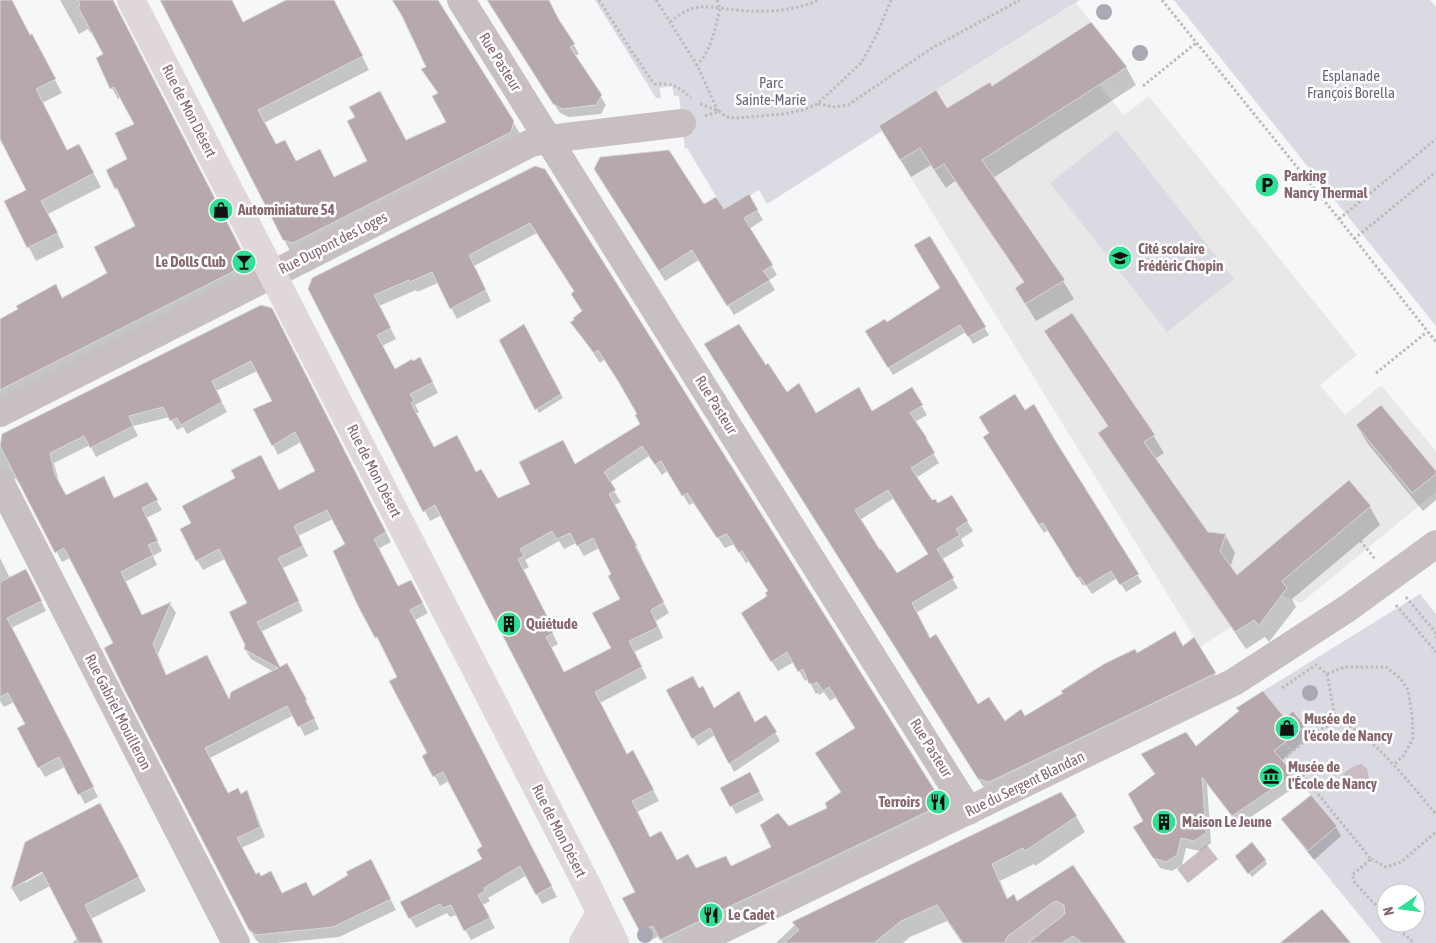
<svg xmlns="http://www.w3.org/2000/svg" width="1436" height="943" font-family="'Asap Condensed',sans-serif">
	<rect width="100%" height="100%" fill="#f6f7f8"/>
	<path fill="#e9e8e9" d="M1076 3 1127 67 1099 85 1124 115 1149 96 1357 355 1320 385 1345 415 1381 385 1436 451V492L1301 603 1282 595 1259 625 1254 620 1231 627 1200 647 879 126Z"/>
	<path fill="#dadae2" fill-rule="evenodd" d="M595 0H1080L879 126 882 131 767 204 759 190 725 211 687 148 685 149 679 96H674L672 86 660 88 661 98H656Z
		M1174 0H1430L1436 7V326Z
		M1117 130 1234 279 1167 332 1050 183Z
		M1420 594 1436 614V943H1382L1307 851 1336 826 1287 766 1272 753 1305 726 1293 712 1285 718 1263 691ZM1386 893H1416V923H1386Z"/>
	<path fill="#cbbbc2" d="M1361 764 1367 769 1369 778C1361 786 1353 796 1341 790L1338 783C1340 774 1352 766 1361 764Z
		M1207 845 1218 859 1188 883 1177 869Z"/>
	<path fill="#0003" fill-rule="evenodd" d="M5 0H11L62 93 42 103 67 151 86 159 101 187 48 214 64 247 36 261 5 201 28 191 0 136V3Z
		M60 0H113L251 269 248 278 0 404V320L20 310 55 286 63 299 108 273 136 226 107 171 129 159 135 125 121 97 118 99 112 88 105 55 93 31 90 33 88 29 79 34Z
		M161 0H232L243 23 288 0H334L369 70 264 123 276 146 296 163 334 178 406 141 448 122 439 94 423 70 428 67 405 19 393 0H437L521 135 291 253Z
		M488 0H548L579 54 575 56 606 105 601 114 569 117 560 113Z
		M1126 67 1136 85 993 178 1063 281 1074 299 1036 321 1016 289 1025 283 955 181 946 188 931 165 911 177 891 144 947 110 992 87Z
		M535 167 944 809 681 943H663L659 936 647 942 641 931 636 892 442 515 430 521 310 289ZM537 233 575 292 583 312 572 322 600 363 605 359 638 415 642 424 575 465 497 500 476 473 434 449 416 414 419 412 415 405 438 393 426 369 395 370 382 346 396 339 379 306 416 290 417 292 438 283 457 319 491 301 474 266ZM649 456 662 475 668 470 689 505 694 503 725 548 734 544 746 563 749 561 769 591V597L748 624 778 671 794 662 805 681 808 679 816 694 818 693 819 695 824 692 830 701 836 697 856 728 842 792 829 808 789 828 773 848 732 868 696 870 677 862 650 838 637 812 659 801 639 763 627 755 600 703 647 678 634 652 663 638 656 621 669 613 640 558 642 557 614 505 621 502 609 483ZM559 541 564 549 576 543 584 556 599 548 613 574 622 600 612 648 564 673 551 648 558 644 552 632 554 631 523 570 529 567 525 560Z
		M602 179 724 211 749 196 763 220 749 229 777 275 769 280 775 290 734 315 699 260 665 281Z
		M929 238 989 335 973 344 966 332 893 375 867 332 887 323 941 289Z
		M277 320 391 542 378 549 398 587 410 581 423 604 428 613 415 620 557 897 542 904 527 875 488 898 490 901 483 905 495 928 471 940 457 915 450 917 447 913 416 928 410 918 484 859V847L449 781 440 786 424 756 428 753 399 678 383 646 376 637 346 545 333 519 298 536 308 556 283 568 303 611 261 632 280 668 287 665 311 710H310L319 729 305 736 294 715 210 758 228 794 241 795 246 792 252 802 265 837 241 848 256 876 261 877 282 895 313 897 376 871 396 910 339 937 277 943H260L256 940 250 930 114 644 70 558 62 562 22 487 16 479 7 476 0 477V446L4 435ZM257 371 274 402 273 445 278 455 301 442 317 472 279 491 197 560 203 570 225 559 249 604 245 649 251 659 274 672 230 701 167 676 158 654 176 613 170 604 142 616 125 582 157 565 153 556 162 551 146 518 162 510 146 483 114 499 66 497 60 486 54 463 90 445 96 457 138 436 133 426 170 417 177 430 183 427 187 434 227 412 216 391Z
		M523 326 563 398 539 413 501 340Z
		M1046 332 1153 435 1164 453 1155 459 1207 533 1225 535 1235 553 1230 568 1236 577 1370 507 1380 525 1292 599 1296 607 1269 642 1265 637 1246 649 1110 451 1100 433 1109 427Z
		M711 354 765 367 786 394 815 415 872 413 911 388 927 415 915 422 939 463 916 478 932 502 938 505 952 497 973 531 961 539 964 546 941 560 958 588 916 613 930 640 978 706 1004 722 1025 717 1137 655 1183 647 1194 639 1220 683 984 788ZM894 498 929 554 897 575 860 520Z
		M1025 411 1142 582 1126 592 1117 578 1092 594 1085 584 1083 586 1048 530 1044 533 989 445Z
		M1357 426 1436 472V500L1423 511 1368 444Z
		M0 558 10 578 31 580 46 611 11 628 98 797 85 804 65 767 45 777 39 767 27 724 14 702 4 707 0 701Z
		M699 690 714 709 755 723 766 716 780 741 734 772 715 735 698 746 668 691Z
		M1237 709 1285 720 1304 727 1309 737 1281 761 1298 785 1239 825 1207 784 1211 843 1200 851 1186 848 1182 865 1172 871 1160 868 1140 837 1155 775 1142 755 1196 747 1239 712Z
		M749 774 764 800 736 814 722 788Z
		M1076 816 1085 832 1035 866 1034 864 1000 881 1008 899 1014 895 1018 903 1073 867 1124 943H962L947 921 910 937 903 943H776L801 919Z
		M107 818 146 891 91 919 103 943H72L78 938 50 886 20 902 12 889 26 843ZM47 868 48 870 25 883V880Z
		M1283 819 1336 827 1341 836 1314 860 1288 828Z
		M1239 860H1265L1267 864 1252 877Z"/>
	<path fill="#b7a8ac" stroke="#d8d9da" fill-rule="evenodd" d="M0 0H12L30 35 32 34 56 79 36 89 67 150 79 144 94 173 41 201 58 233 27 248 4 201 26 190 0 139Z
		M78 0H113L245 257 242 267 0 390V319L18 309 16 306 56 284 62 298 107 273 94 247 135 226 117 188 115 189 106 170 127 159 115 133 134 124 114 87 110 89 96 58 103 54 78 7 80 6Z
		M160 0H232L243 22 286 0H334L363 56 258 110 276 144 285 140 296 161 320 149 334 177 367 161 347 121 355 117 349 107 380 91 406 140 446 122 432 96 438 93 421 69 426 67 402 16 392 0H438L514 121 511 132 293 243 283 240Z
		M487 0H549L559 20 575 44 570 47 602 95 596 105 563 109 553 104Z
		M1091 22 1127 67 982 160 1065 280 1025 304 1015 288 1024 282 944 164 934 170 920 148 900 160 879 126 936 90 947 108 990 82 992 86Z
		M669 150 704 204 716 197 724 209 749 194 758 210 744 218 773 265 763 271 770 280 727 306 692 250 659 271 594 169 600 157Z
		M535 166 545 169 939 797 937 807 660 940 653 926 640 932 622 898 635 892 610 843 435 505 423 512 308 289 312 278ZM530 223 574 291 571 294 582 311 573 318 574 320 570 322 594 353 598 350 618 381 637 414 635 415 640 424 575 464 563 440 519 462 530 484 498 498 481 469 476 472 457 435 434 447 411 403 414 401 410 394 433 382 420 357 413 361 412 359 395 369 377 335 391 328 374 295 409 280 410 282 432 272 450 309 486 290 469 255ZM642 446 655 465 661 461 682 496 687 493 717 538 727 534 739 553 742 551 768 591 765 593 767 596 741 613 771 662 787 652 798 672 803 669 809 684 811 683 812 685 817 682 823 691 829 687 855 728 815 753 841 792 825 803 827 808 789 826 778 813 760 825 771 847 731 866 726 856 696 868 688 854 677 860 661 831 650 837 632 801 654 790 633 750 627 754 595 692 642 667 629 641 658 627 651 610 664 602 635 546H637L609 494 616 490 604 472ZM552 531 557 539 570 533 577 546 593 538 611 574 608 576 620 599 592 613 611 648 564 672 546 637 553 633 547 621 549 620 518 559 524 556 520 549Z
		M930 236 986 327 968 337 960 325 888 368 865 331 885 319 887 322 940 288 914 245Z
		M261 305 272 308 386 532 374 539 398 586 411 580 423 603 410 610 552 886 536 895 520 866 484 888 485 891 478 895 490 918 464 931 451 905 443 908 440 904 409 919 400 902 482 859 477 850 482 846 443 772 433 777 422 756 427 753 389 681 397 677 377 637 375 638 357 604 333 551 345 544 327 510 294 526 303 546 278 558 299 601 257 622 280 667 287 663 307 700H305L315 719 298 727 287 706 205 748 228 793 238 788 241 794 247 790 260 827 237 838 256 874 259 872 261 876 271 871 282 893 306 882 313 896 348 875 346 872 371 859 391 899 333 927 256 935 249 930 123 687 104 648 113 643 81 580 64 548 55 553 0 446 2 434ZM251 361 272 401 253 409 272 446 295 432 315 471 279 490 261 455 231 470 235 478 182 506 191 523 180 529 196 561 219 549 247 603 229 612 245 645 244 649 278 668 231 692 229 699 207 655 166 675 153 644 171 602 142 615 121 572 153 555 148 545 158 541 142 508 158 500 147 482 114 498 104 476 66 495 55 475 50 453 84 436 90 448 133 426 129 416 163 407 170 421 177 418 181 425 222 402 212 381Z
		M1072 313 1155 435 1144 442 1208 532 1226 534 1220 551 1237 575 1349 480 1371 506 1282 581 1287 588 1259 625 1254 620 1235 632 1098 433 1108 426 1044 331Z
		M524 324 561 394 535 410 499 340Z
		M739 324 766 365 768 363 787 392 799 383 816 413 859 387 872 411 912 387 923 405 910 413 927 438H926L935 453 911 468 932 500 935 499 938 503 952 495 968 521 956 529 960 535 937 549 954 578 912 603 930 638 936 634 978 704 989 697 1005 721 1021 709 1025 716 1063 693 1061 691 1104 664 1135 649 1137 653 1175 631 1183 646 1194 637 1216 673 989 782 978 779 704 344ZM888 490 928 554 897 573 881 549 880 550 855 510Z
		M1015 394 1025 410 1034 404 1055 440 1139 574 1120 585 1111 571 1086 586 1080 577 1077 578 1043 523 1039 525 983 437 989 433 979 417Z
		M1381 405 1436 471V474L1412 493 1356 425Z
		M26 569 42 601 7 618 94 787 78 795 59 757 38 768 17 728 25 724 8 693 0 697V582Z
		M693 676 699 688 703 686 714 708 739 691 755 722 766 715 777 732 729 764 710 728 692 739 666 690Z
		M1263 691 1285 718 1293 711 1305 726 1274 751 1294 774 1232 816 1202 777 1206 833 1194 841 1181 838 1177 855 1166 862 1153 858 1133 827 1143 821 1128 794 1155 774 1141 754 1186 732 1196 746 1239 711 1236 708Z
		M750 772 760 792 730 807 720 788Z
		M1061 792 1077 816 1025 851 1023 848 992 864 1007 899 1014 894 1017 901 1073 865 1126 943H1082L1073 936 1062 943H1028L1065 914 1064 905 1056 901 1052 903 1008 936 1004 943H963L937 905 901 921 874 943H784L799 930 792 922Z
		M1311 795 1337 826 1308 851 1281 819Z
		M100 803 139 877 85 905 103 943H79L42 872 11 889 25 842Z
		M1252 842 1266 860 1248 874 1235 856Z
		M1322 909 1351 943H1280Z"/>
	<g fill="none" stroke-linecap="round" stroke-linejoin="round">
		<path stroke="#c0babb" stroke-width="3" stroke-dasharray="2.5 2.5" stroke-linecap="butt" d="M599 0 634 55C642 64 646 75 655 84 674 83 677 86 691 98
			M656 0 697 65 718 111
			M717 0 720 8C752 13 788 14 818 0
			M1162 0 1339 219 1436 342
			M670 22C690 7 695 5 720 8 715 29 712 49 697 65
			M1143 86 1196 43
			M700 104 719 111 726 117 737 118 784 114 803 110 817 104 861 63 876 36 891 0
			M818 104 835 107 848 105 932 48 1020 0
			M705 116 718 112
			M1339 219 1436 139
			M1354 239 1436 172
			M1376 373 1427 332
			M1348 525 1375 559
			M1355 535 1371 521
			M1406 597 1435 632 1436 638
			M1396 605 1436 652
			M1327 674 1344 667H1386L1400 678 1408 690 1412 715 1413 738 1404 755 1394 765
			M1282 688 1316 665 1327 674 1336 722
			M1285 743 1291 752
			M1371 859 1386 867 1401 862 1436 832
			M1386 916 1355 883 1352 875 1371 859 1287 756C1302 744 1317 729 1335 723 1358 716 1420 796 1436 814
			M1392 923 1414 943"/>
		<path stroke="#c8bfc1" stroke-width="14" d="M1013 943 1057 910"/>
		<path stroke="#c8bfc1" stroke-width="28" d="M461 0 969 811
			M0 413 531 143 549 139 682 123"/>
		<path stroke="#c8bfc1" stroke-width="28" d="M0 482 236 943
			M694 943 1234 682 1348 608 1436 544"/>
		<path stroke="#dfd7d9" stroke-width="28" d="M131 0 589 889 615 943
			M583 943 600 913"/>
	</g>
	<g fill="#a9a8b4">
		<circle cx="1104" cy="12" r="8"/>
		<circle cx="1140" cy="53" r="8"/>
		<circle cx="1310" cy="693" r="8"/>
		<circle cx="645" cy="935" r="8"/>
	</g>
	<defs>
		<symbol id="parking-disc" viewBox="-11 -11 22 22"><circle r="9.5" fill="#30de94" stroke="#fff"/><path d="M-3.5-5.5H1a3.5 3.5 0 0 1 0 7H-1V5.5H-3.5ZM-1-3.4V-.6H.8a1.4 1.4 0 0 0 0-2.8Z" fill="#111"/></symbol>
		<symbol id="shop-disc" viewBox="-11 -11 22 22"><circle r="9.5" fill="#30de94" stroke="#fff"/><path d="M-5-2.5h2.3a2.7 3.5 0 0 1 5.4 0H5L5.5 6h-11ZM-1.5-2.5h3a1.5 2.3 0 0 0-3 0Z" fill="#111"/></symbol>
		<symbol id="school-disc" viewBox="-11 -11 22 22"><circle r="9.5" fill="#30de94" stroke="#fff"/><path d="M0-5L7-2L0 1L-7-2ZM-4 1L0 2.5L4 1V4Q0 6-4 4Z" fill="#111"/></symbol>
		<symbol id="bar-disc" viewBox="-11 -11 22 22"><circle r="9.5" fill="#30de94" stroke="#fff"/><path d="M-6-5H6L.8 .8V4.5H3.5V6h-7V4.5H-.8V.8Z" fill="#111"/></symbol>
		<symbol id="building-disc" viewBox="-11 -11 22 22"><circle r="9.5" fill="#30de94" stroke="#fff"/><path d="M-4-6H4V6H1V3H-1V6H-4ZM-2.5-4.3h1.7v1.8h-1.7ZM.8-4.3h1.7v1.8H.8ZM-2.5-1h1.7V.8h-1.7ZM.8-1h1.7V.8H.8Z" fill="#111"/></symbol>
		<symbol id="museum-disc" viewBox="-11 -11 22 22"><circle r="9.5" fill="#30de94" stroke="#fff"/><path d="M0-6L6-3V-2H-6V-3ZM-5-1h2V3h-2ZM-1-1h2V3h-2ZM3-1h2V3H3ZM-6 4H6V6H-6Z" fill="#111"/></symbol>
		<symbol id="restaurant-disc" viewBox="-11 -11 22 22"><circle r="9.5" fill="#30de94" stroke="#fff"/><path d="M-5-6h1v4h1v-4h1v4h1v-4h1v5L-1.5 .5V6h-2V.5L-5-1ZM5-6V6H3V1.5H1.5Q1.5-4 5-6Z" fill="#111"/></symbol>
	</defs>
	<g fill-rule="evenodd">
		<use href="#parking-disc" x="1253" y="171" width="28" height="28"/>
		<use href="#shop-disc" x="207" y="196" width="28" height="28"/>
		<use href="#school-disc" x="1106" y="244" width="28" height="28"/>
		<use href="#bar-disc" x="230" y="248" width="28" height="28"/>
		<use href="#building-disc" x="495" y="610" width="28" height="28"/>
		<use href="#shop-disc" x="1273" y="714" width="28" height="28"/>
		<use href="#museum-disc" x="1257" y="762" width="28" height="28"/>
		<use href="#restaurant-disc" x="924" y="788" width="28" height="28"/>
		<use href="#building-disc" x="1150" y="808" width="28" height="28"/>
		<use href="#restaurant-disc" x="697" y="901" width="28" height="28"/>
	</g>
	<g text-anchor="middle" stroke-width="5" stroke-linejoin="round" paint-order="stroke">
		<g font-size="15" fill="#86686e" stroke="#fff">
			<text transform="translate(500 62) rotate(58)" y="5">Rue Pasteur</text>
			<text transform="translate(189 111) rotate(63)" y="5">Rue de Mon Désert</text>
			<text transform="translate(333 243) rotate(-27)" y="5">Rue Dupont des Loges</text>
			<text transform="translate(716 405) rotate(58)" y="5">Rue Pasteur</text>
			<text transform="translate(374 471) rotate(63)" y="5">Rue de Mon Désert</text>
			<text transform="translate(118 712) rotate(63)" y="5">Rue Gabriel Mouilleron</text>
			<text transform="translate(931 748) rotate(58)" y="5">Rue Pasteur</text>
			<text transform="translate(1025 784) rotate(-26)" y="5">Rue du Sergent Blandan</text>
			<text transform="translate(559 831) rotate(63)" y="5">Rue de Mon Désert</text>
		</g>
		<g font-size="15" fill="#6a677d" stroke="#fff">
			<text x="1351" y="81">Esplanade<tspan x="1351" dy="17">François Borella</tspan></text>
			<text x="771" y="88">Parc<tspan x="771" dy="17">Sainte-Marie</tspan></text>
		</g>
		<g font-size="15" font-weight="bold" fill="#86686e" stroke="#fff" text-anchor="start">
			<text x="1284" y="181">Parking<tspan x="1284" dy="17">Nancy Thermal</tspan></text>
			<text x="238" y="215">Autominiature 54</text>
			<text x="1138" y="254">Cité scolaire<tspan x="1138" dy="17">Frédéric Chopin</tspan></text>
			<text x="226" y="267" text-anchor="end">Le Dolls Club</text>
			<text x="526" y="629">Quiétude</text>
			<text x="1304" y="724">Musée de<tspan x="1304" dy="17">l'école de Nancy</tspan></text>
			<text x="1288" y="772">Musée de<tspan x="1288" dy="17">l'École de Nancy</tspan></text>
			<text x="920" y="807" text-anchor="end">Terroirs</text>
			<text x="1182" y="827">Maison Le Jeune</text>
			<text x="728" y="920">Le Cadet</text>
		</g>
	</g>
	<g transform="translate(1401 908) rotate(256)"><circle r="24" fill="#ffffff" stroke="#cfc3c5"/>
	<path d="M0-4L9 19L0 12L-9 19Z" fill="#30de94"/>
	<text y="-8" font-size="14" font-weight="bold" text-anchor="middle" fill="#86686e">N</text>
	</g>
</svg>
